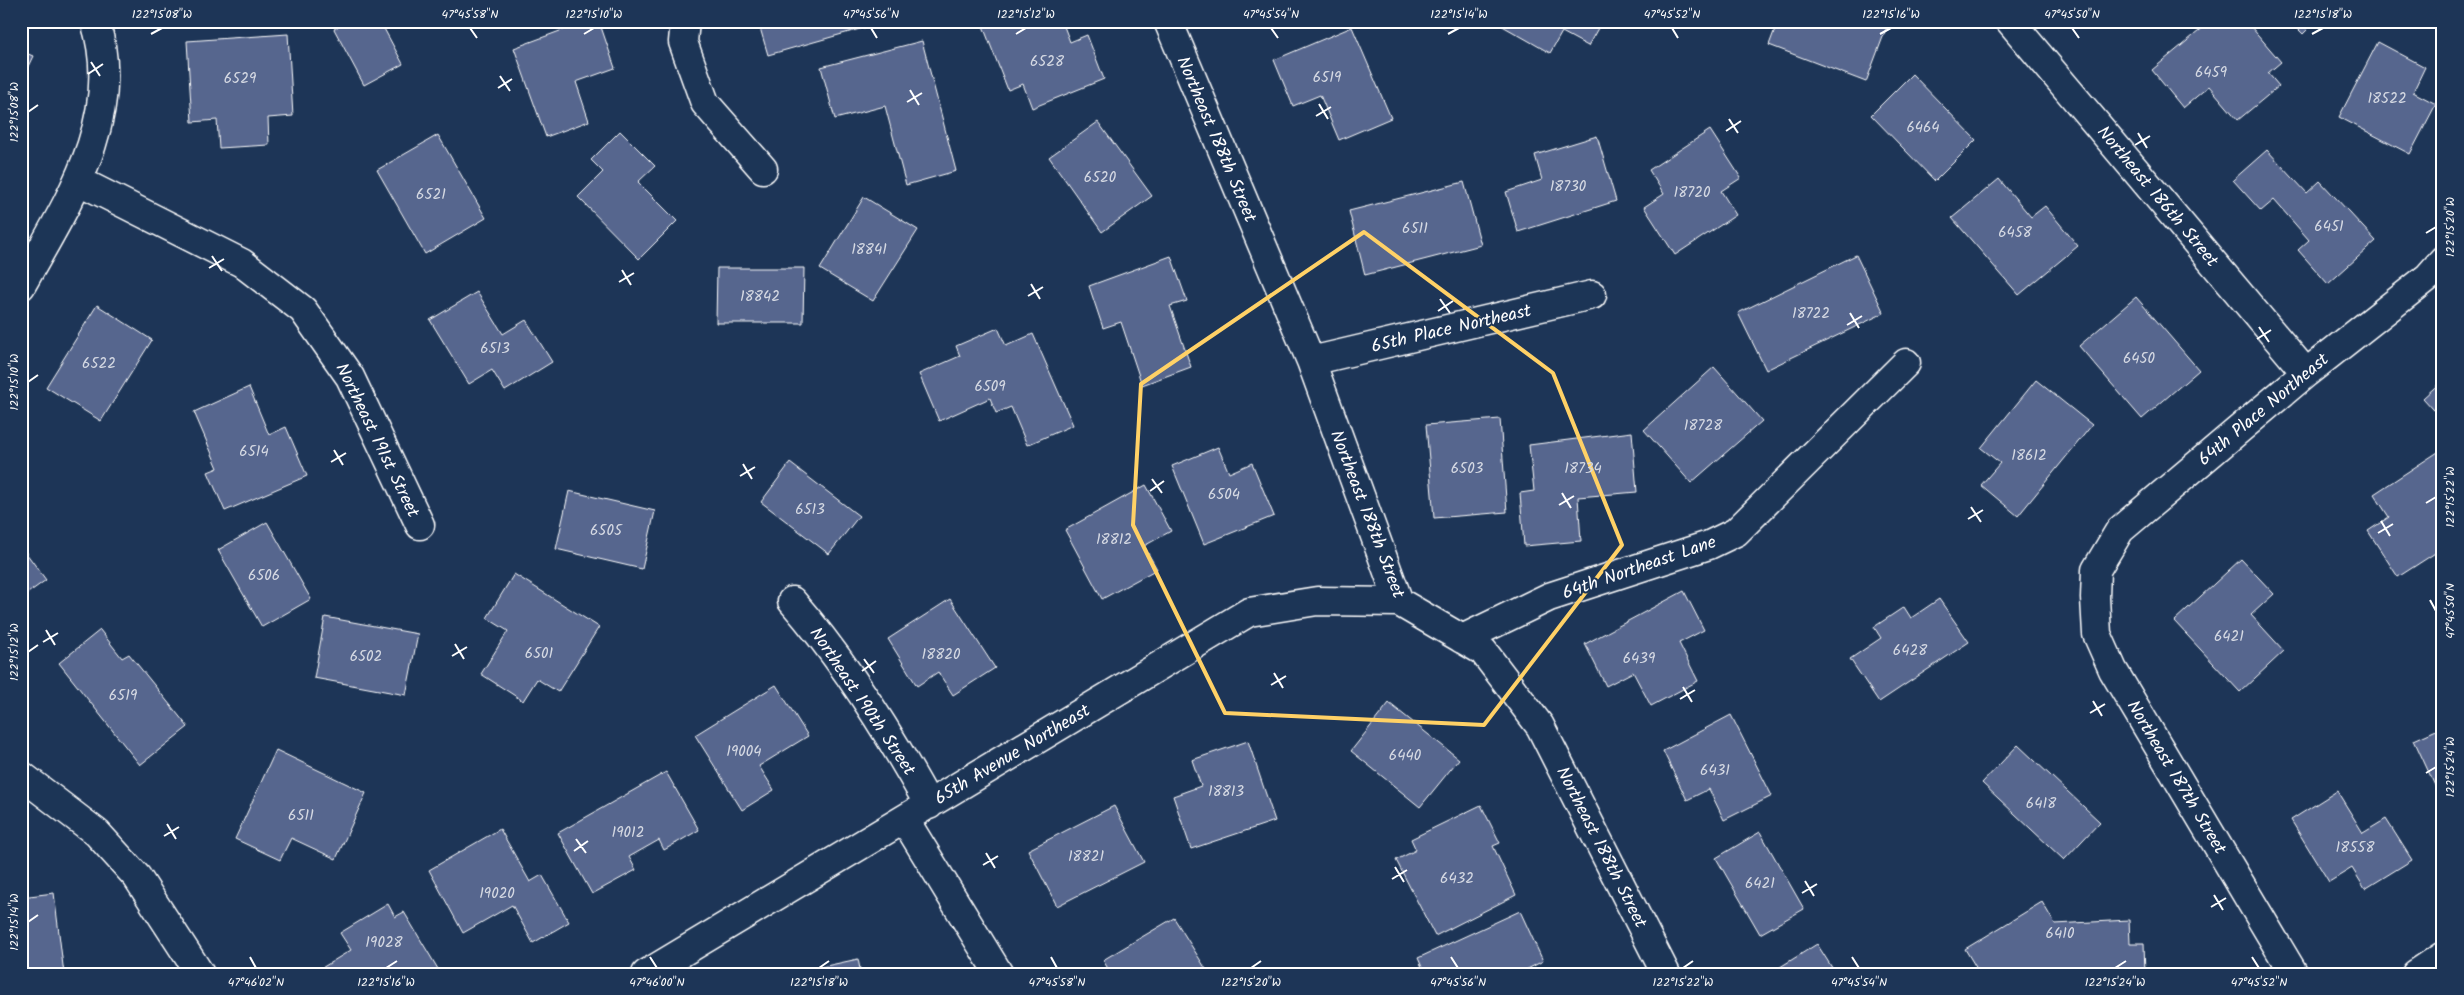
<svg xmlns="http://www.w3.org/2000/svg" width="2464" height="995" font-family="Kalam,sans-serif">
	<rect width="100%" height="100%" fill="#1d3557"/>
	<filter id="ink" filterUnits="userSpaceOnUse"><feTurbulence type="fractalNoise" baseFrequency=".02" numOctaves="2"/><feDisplacementMap in="SourceGraphic" scale="10" xChannelSelector="R" yChannelSelector="G"/><feConvolveMatrix kernelMatrix="1 2 1 2 8 2 1 2 1" color-interpolation-filters="sRGB"/></filter>
	<g filter="url(#ink)">
		<path fill="#57668e" stroke="#fff" d="M348 21H380L403 64 364 85 334 29Z
			M587 21H599L615 68 576 82 589 121 546 137 514 48Z
			M758 21H873L874 25 768 55Z
			M994 21H1062L1070 42 1087 35 1104 79 1032 108 1023 84 1008 90 983 26Z
			M1501 21H1602L1588 46 1562 32 1550 53 1499 24Z
			M1778 21H1889L1866 82 1769 45Z
			M2211 21H2246L2281 62 2268 73 2279 86 2238 120 2209 86 2183 108 2152 70Z
			M2290 21H2316L2303 34Z
			M1352 27 1391 118 1339 140 1320 95 1293 106 1274 60Z
			M288 34 293 116 268 118 269 145 219 148 217 120 192 122 187 41Z
			M922 41 956 171 906 185 885 106 835 119 821 67Z
			M2378 42 2425 67 2413 92 2436 104 2410 154 2339 117Z
			M21 51 33 56 21 81Z
			M1912 74 1976 140 1935 181 1871 115Z
			M1098 122 1152 196 1102 232 1049 157Z
			M1710 130 1741 178 1721 191 1736 215 1675 255 1644 207 1664 194 1649 170Z
			M620 131 655 166 638 182 677 221 639 259 578 197 603 172 591 160Z
			M438 135 486 218 425 254 377 170Z
			M1597 136 1616 201 1518 232 1506 192 1542 180 1535 155Z
			M2267 150 2307 193 2320 181 2376 241 2328 284 2298 250 2309 240 2274 200 2261 211 2233 180Z
			M1999 179 2031 217 2045 206 2078 246 2019 295 1952 218Z
			M1464 182 1481 245 1365 275 1349 211Z
			M864 197 918 230 873 301 820 269Z
			M1856 255 1884 313 1766 370 1738 313Z
			M1171 256 1187 301 1170 306 1191 367 1142 385 1121 322 1103 328 1089 286Z
			M717 268H804L803 323H716Z
			M477 292 503 334 526 320 552 362 505 391 492 370 469 384 430 320Z
			M2136 297 2199 370 2142 419 2079 346Z
			M97 305 152 340 101 421 46 387Z
			M998 328 1006 346 1033 334 1073 425 1027 445 1011 407 996 413 990 398 939 421 919 374 960 356 956 346Z
			M1714 367 1762 421 1691 483 1644 430Z
			M2036 380 2092 425 2018 516 1981 485 2000 463 1981 448Z
			M2443 380V420L2423 398Z
			M249 387 269 435 286 427 307 476 225 511 208 472 218 468 194 412Z
			M1500 419 1507 512 1434 518 1426 425Z
			M1632 432 1637 492 1578 497 1581 541 1524 546 1520 493 1534 491 1529 445Z
			M1218 447 1229 473 1252 463 1274 516 1204 544 1172 466Z
			M2438 452 2443 460V548L2398 577 2368 531 2389 517 2374 494Z
			M790 463 859 516 829 554 761 502Z
			M1146 485 1171 531 1144 546 1157 569 1102 599 1065 530Z
			M569 491 655 511 642 569 556 549Z
			M267 522 311 599 262 627 218 550Z
			M21 546 46 580 21 598Z
			M2241 559 2274 594 2251 615 2284 651 2240 692 2174 621Z
			M514 574 599 627 558 692 537 679 523 701 481 674 508 631 487 618Z
			M1684 591 1704 630 1679 643 1698 681 1651 706 1633 672 1606 686 1585 644Z
			M950 599 995 668 953 695 938 672 917 686 888 639Z
			M1939 599 1969 642 1879 702 1850 659 1881 638 1874 627 1904 607 1911 618Z
			M325 617 418 634 406 695 314 678Z
			M100 630 122 658 129 654 188 727 140 765 59 663Z
			M776 685 808 736 759 766 774 790 742 810 695 735Z
			M1389 703 1459 759 1420 807 1351 751Z
			M1731 715 1772 796 1724 820 1709 789 1687 800 1663 751Z
			M2443 727V803L2414 740Z
			M1248 741 1275 821 1191 849 1173 796 1201 786 1192 760Z
			M2018 745 2100 822 2064 860 1982 783Z
			M276 750 366 793 336 859 291 838 280 860 235 839Z
			M666 772 699 830 664 850 659 840 629 857 636 870 592 894 558 833Z
			M2337 791 2363 833 2386 819 2412 860 2365 889 2352 868 2329 882 2291 820Z
			M1481 805 1500 843 1493 846 1516 895 1435 936 1396 860 1416 850 1411 839Z
			M1114 806 1144 862 1057 906 1028 850Z
			M500 829 530 882 542 875 569 922 533 943 512 905 463 933 429 870Z
			M1760 832 1804 909 1760 934 1716 858Z
			M54 893 64 974H21V897Z
			M2042 902 2055 924 2129 920 2130 943H2144L2145 974H1980L1965 949Z
			M388 904 395 917 404 912 441 974H312L351 950 340 933Z
			M1520 911 1543 961 1518 974H1425L1418 958Z
			M1174 918 1209 974H1111L1103 960Z
			M1817 944 1836 974H1769Z
			M858 959 861 974H789Z"/>
		<g fill="none" stroke-linecap="round" stroke-linejoin="round">
			<defs>
				<path id="street" d="M685 21 683 42 705 103 763 169
					M1168 21 1311 361 1399 602 1483 651 1540 726 1666 974
					M2010 21 2306 373
					M79 181 242 263 303 310 350 377 420 525
					M21 286C66 205 126 118 95 21
					M1311 361 1592 295
					M792 601C845 662 890 734 929 805
					M1462 639 1549 597 1709 545 1736 532 1906 363
					M21 775 97 833 137 877 200 974
					M905 820 999 974
					M646 974 1249 612 1317 601 1399 602
					M2294 974 2113 670 2097 634 2095 598 2096 570 2120 530 2306 373 2428 277 2443 260
					M2416 974 2443 956"/>
			</defs>
			<use href="#street" stroke="#fff" stroke-width="31"/>
			<use href="#street" stroke="#1d3557" stroke-width="28"/>
		</g>
	</g>
	<path fill="none" stroke="#ffd166" stroke-width="4" stroke-linejoin="round" d="M1364 232 1553 373 1622 545 1484 725 1225 713 1133 525 1141 384Z"/>
	<path fill="none" stroke="#fff" stroke-width="2" d="M470 28 477 38M871 28 877 38M1271 28 1278 38M1672 28 1678 38M2072 28 2079 38M151 34 162 28M584 34 594 28M1016 34 1026 28M1448 34 1459 28M1880 34 1891 28M2312 34 2323 28M91 62 100 76M88 74 103 64M500 76 510 91M498 88 512 79M910 90 919 105M907 102 922 93M1319 104 1328 119M28 112 38 105M1316 116 1331 107M1729 119 1738 133M1726 131 1741 121M2138 133 2147 148M2135 145 2150 136M2426 233 2436 227M212 256 222 271M209 268 224 259M622 270 631 285M619 282 634 273M1031 284 1040 299M1028 296 1043 287M1440 299 1450 313M1438 311 1453 301M1850 313 1859 328M1847 325 1862 316M2259 327 2269 342M2257 339 2271 330M28 382 38 375M334 450 343 465M331 462 346 453M743 464 752 479M740 476 755 467M1152 479 1162 493M1150 491 1164 481M1562 493 1571 508M2426 503 2436 497M1559 505 1574 496M1971 507 1981 522M1968 519 1983 510M2381 521 2390 536M2378 533 2393 524M2430 600 2436 611M46 630 55 645M43 642 58 633M455 644 464 659M28 652 38 645M452 656 467 647M864 659 874 673M862 671 876 661M1274 673 1283 688M1271 685 1286 676M1683 687 1692 702M1680 699 1695 690M2093 701 2102 716M2090 713 2105 704M2426 773 2436 767M167 824 176 839M164 836 179 827M576 839 586 853M574 851 588 841M986 853 995 868M983 865 998 856M1395 867 1404 882M1392 879 1407 870M1805 881 1814 896M1802 893 1817 884M2214 895 2223 910M2211 907 2226 898M28 922 38 915M250 957 256 968M650 957 657 968M1051 957 1057 968M1451 957 1458 968M1852 957 1859 968M2252 957 2259 968M386 968 397 961M819 968 829 961M1251 968 1261 961M1683 968 1693 961M2115 968 2126 961"/>
	<g text-anchor="middle" stroke-width="4" stroke-linejoin="round" paint-order="stroke">
		<g font-size="15" fill="#d5d9e3">
			<text x="1047" y="66">6528</text>
			<text x="2211" y="77">6459</text>
			<text x="1327" y="82">6519</text>
			<text x="240" y="83">6529</text>
			<text x="2387" y="103">18522</text>
			<text x="1923" y="132">6464</text>
			<text x="1100" y="182">6520</text>
			<text x="1568" y="191">18730</text>
			<text x="1692" y="197">18720</text>
			<text x="431" y="199">6521</text>
			<text x="2329" y="231">6451</text>
			<text x="1415" y="233">6511</text>
			<text x="2015" y="237">6458</text>
			<text x="869" y="254">18841</text>
			<text x="760" y="301">18842</text>
			<text x="1811" y="318">18722</text>
			<text x="495" y="353">6513</text>
			<text x="2139" y="363">6450</text>
			<text x="99" y="368">6522</text>
			<text x="990" y="391">6509</text>
			<text x="1703" y="430">18728</text>
			<text x="254" y="456">6514</text>
			<text x="2029" y="460">18612</text>
			<text x="1467" y="473">6503</text>
			<text x="1583" y="473">18734</text>
			<text x="1224" y="499">6504</text>
			<text x="810" y="514">6513</text>
			<text x="606" y="535">6505</text>
			<text x="1114" y="544">18812</text>
			<text x="264" y="580">6506</text>
			<text x="2229" y="641">6421</text>
			<text x="1910" y="655">6428</text>
			<text x="539" y="658">6501</text>
			<text x="941" y="659">18820</text>
			<text x="366" y="661">6502</text>
			<text x="1639" y="663">6439</text>
			<text x="123" y="700">6519</text>
			<text x="744" y="756">19004</text>
			<text x="1405" y="760">6440</text>
			<text x="1715" y="775">6431</text>
			<text x="1226" y="796">18813</text>
			<text x="2041" y="808">6418</text>
			<text x="301" y="820">6511</text>
			<text x="628" y="837">19012</text>
			<text x="2355" y="852">18558</text>
			<text x="1086" y="861">18821</text>
			<text x="1457" y="883">6432</text>
			<text x="1760" y="888">6421</text>
			<text x="497" y="898">19020</text>
			<text x="2060" y="938">6410</text>
			<text x="384" y="947">19028</text>
		</g>
		<g font-size="18" fill="#fff" stroke="#1d3557">
			<text transform="translate(1217 139) rotate(67)" y="6">Northeast 188th Street</text>
			<text transform="translate(2158 196) rotate(50)" y="6">Northeast 186th Street</text>
			<text transform="translate(1451 328) rotate(-13)" y="6">65th Place Northeast</text>
			<text transform="translate(2263 409) rotate(-40)" y="6">64th Place Northeast</text>
			<text transform="translate(378 440) rotate(64)" y="6">Northeast 191st Street</text>
			<text transform="translate(1368 514) rotate(69)" y="6">Northeast 188th Street</text>
			<text transform="translate(1639 567) rotate(-19)" y="6">64th Northeast Lane</text>
			<text transform="translate(863 701) rotate(56)" y="6">Northeast 190th Street</text>
			<text transform="translate(1012 754) rotate(-31)" y="6">65th Avenue Northeast</text>
			<text transform="translate(2177 777) rotate(59)" y="6">Northeast 187th Street</text>
			<text transform="translate(1602 847) rotate(63)" y="6">Northeast 188th Street</text>
		</g>
	</g>
	<rect width="2464" height="995" fill="none" stroke="#1d3557" stroke-width="55"/>
	<rect x="28" y="28" width="2408" height="940" fill="none" stroke="#fff" stroke-width="2"/>
	<g font-size="12" text-anchor="middle" fill="#fff">
		<text x="162" y="18">122°15'08"W</text>
		<text x="470" y="18">47°45'58"N</text>
		<text x="594" y="18">122°15'10"W</text>
		<text x="871" y="18">47°45'56"N</text>
		<text x="1026" y="18">122°15'12"W</text>
		<text x="1271" y="18">47°45'54"N</text>
		<text x="1459" y="18">122°15'14"W</text>
		<text x="1672" y="18">47°45'52"N</text>
		<text x="1891" y="18">122°15'16"W</text>
		<text x="2072" y="18">47°45'50"N</text>
		<text x="2323" y="18">122°15'18"W</text>
		<text transform="translate(14 112) rotate(-90)" y="4">122°15'08"W</text>
		<text transform="translate(2450 227) rotate(-90)" y="4">122°15'20"W</text>
		<text transform="translate(14 382) rotate(-90)" y="4">122°15'10"W</text>
		<text transform="translate(2450 497) rotate(-90)" y="4">122°15'22"W</text>
		<text transform="translate(2450 611) rotate(-90)" y="4">47°45'50"N</text>
		<text transform="translate(14 652) rotate(-90)" y="4">122°15'12"W</text>
		<text transform="translate(2450 767) rotate(-90)" y="4">122°15'24"W</text>
		<text transform="translate(14 922) rotate(-90)" y="4">122°15'14"W</text>
		<text x="256" y="986">47°46'02"N</text>
		<text x="386" y="986">122°15'16"W</text>
		<text x="657" y="986">47°46'00"N</text>
		<text x="819" y="986">122°15'18"W</text>
		<text x="1057" y="986">47°45'58"N</text>
		<text x="1251" y="986">122°15'20"W</text>
		<text x="1458" y="986">47°45'56"N</text>
		<text x="1683" y="986">122°15'22"W</text>
		<text x="1859" y="986">47°45'54"N</text>
		<text x="2115" y="986">122°15'24"W</text>
		<text x="2259" y="986">47°45'52"N</text>
	</g>
</svg>
